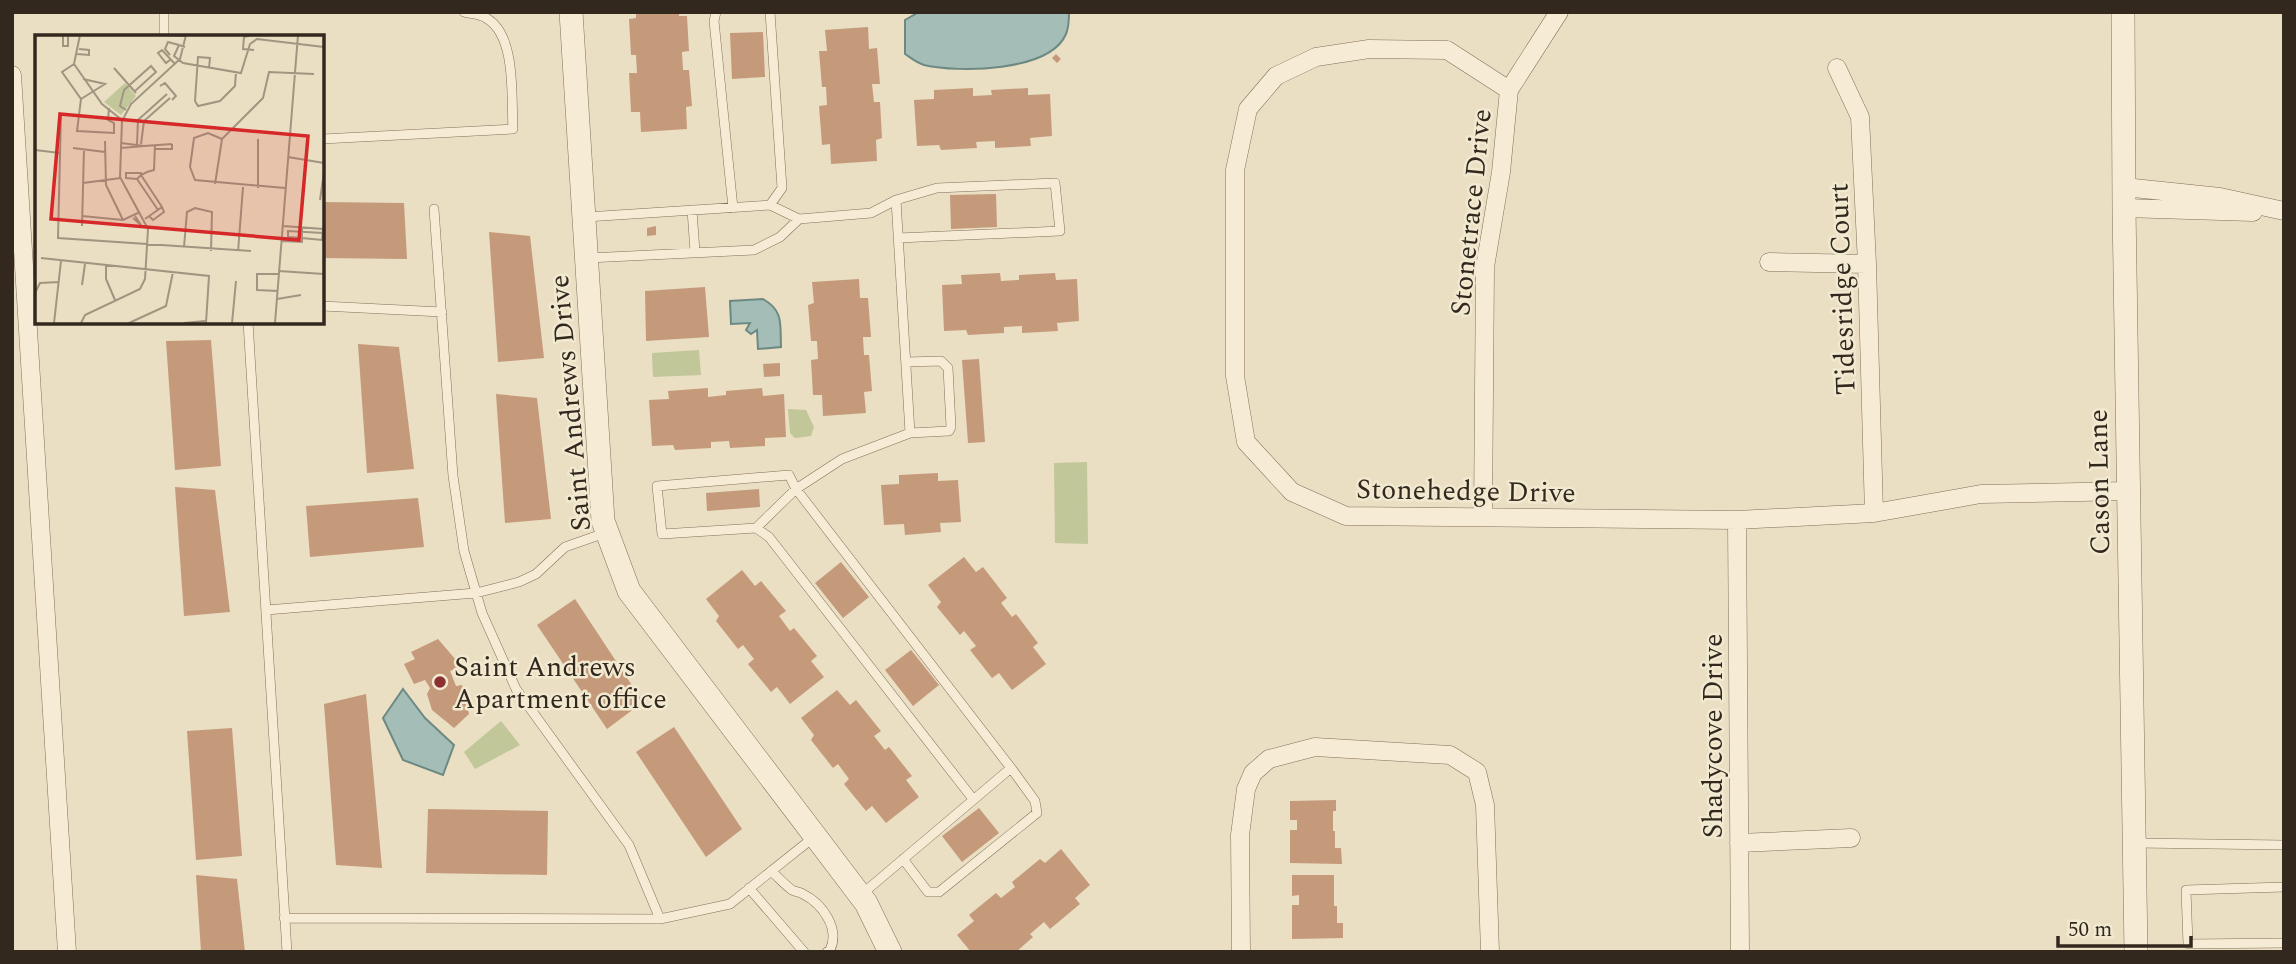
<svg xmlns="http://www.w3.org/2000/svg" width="2296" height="964" font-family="Spectral,serif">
	<rect width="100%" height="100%" fill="#eadec3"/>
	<path fill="#c1c798" d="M699 350 701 375 653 377 652 353Z
		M788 409 806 410 814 427 811 436 795 438 790 433Z
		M1087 462 1088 544 1055 543 1054 463Z
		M501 721 520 745 475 769 464 752Z"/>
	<path fill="#a4bdb6" stroke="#6c8a83" stroke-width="2" d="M919 12H1069C1069 19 1069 27 1066 34 1050 72 958 73 924 65 917 63 911 58 905 54V20Z
		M763 299C784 311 780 324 781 347L758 349 757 330 751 334 746 330 750 323 731 324 730 301Z
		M403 689 425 718 454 745 443 775 403 760 383 718Z"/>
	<path fill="#c59a7b" d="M636 12H679V16H687L689 51 682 52 683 70H689L692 106 686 107 687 129 641 132 640 112H631L629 73H637L636 55H631L629 19 636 18Z
		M868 27 869 49 877 48 880 84H872L874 102H880L882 138 876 140 877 161 831 164 830 144 822 145 819 106 827 105 826 87H822L819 51H827L825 30Z
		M763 32 765 77 732 79 730 33Z
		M1056 54 1061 59 1057 63 1052 58Z
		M973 88V96L992 95 991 90 1028 88V95L1050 94 1052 136 1030 138 1031 146 995 148V141L976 142 977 148 941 150 939 145 917 146 914 100 934 99V90Z
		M996 194 997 227 951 229 950 195Z
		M322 202 404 203 407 259 322 258Z
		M656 226V235L647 236V228Z
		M489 232 530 236 544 358 498 362Z
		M1000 273 1001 281 1019 280V275L1055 273 1056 280 1077 279 1079 321 1057 323 1058 331 1022 333V326L1004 327V333L968 335 966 330 944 331 942 285 962 284 961 275Z
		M859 279 860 298H868L871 337H863L864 355H869L872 391 864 392 866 413 823 416 822 395H813L811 360 818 359 817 341H811L808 305 814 303 812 282Z
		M705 287 709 337 646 341 645 291Z
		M211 340 221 466 175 470 166 341Z
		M358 344 399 347 414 469 367 473Z
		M979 359 985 442 968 443 962 360Z
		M780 363V376L764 377 763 364Z
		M708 388V397L726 395V391L762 388 763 396 784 394 786 437 765 438V446L730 448 729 441 711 442V448L675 450 673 445 652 446 649 400 669 399 668 391Z
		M496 394 537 398 551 519 505 523Z
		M938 473V481L958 480 961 522 940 523 941 532 905 535 904 524 884 525 881 485 899 484V475Z
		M175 487 215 490 230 612 184 616Z
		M759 489 760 507 707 511 706 493Z
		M418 498 424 547 310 557 306 506Z
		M964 557 976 572 983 567 1007 598 1001 603 1012 617 1016 614 1038 643 1033 647 1046 664 1012 690 999 673 992 678 970 650 976 646 964 631 960 635 937 607 941 602 928 585Z
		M841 562 869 597 843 618 815 583Z
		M742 570 755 586 761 581 786 611 779 616 790 631 794 628 817 656 811 661 824 677 790 704 777 687 771 692 748 664 754 659 743 645 738 649 716 621 719 616 706 599Z
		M575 599 643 702 607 729 537 625Z
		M438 639 462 667 450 671 456 686 462 685 469 714 454 728 432 710 427 694 430 688 425 680 414 684 404 664 415 659 411 652Z
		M911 650 939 685 913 706 885 670Z
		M837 690 850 705 856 700 881 731 874 736 885 750 889 747 912 776 906 780 919 797 886 823 872 806 866 811 844 784 849 779 838 764 833 768 811 740 814 735 801 718Z
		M366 694 382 868 336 865 324 704Z
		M674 727 742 829 706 857 636 752Z
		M232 728 242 856 196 860 187 731Z
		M1336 800V811H1333V831H1335V848H1341L1342 864 1290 863V830H1297V820H1290V801Z
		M979 808 999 833 962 862 942 836Z
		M428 809 548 811 547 875 426 873Z
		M1061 849 1090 885 1075 898 1080 904 1050 929 1044 922 1030 934 1033 937 1016 952H971L957 935 974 921 969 915 996 893 1001 898 1015 887 1012 882 1040 859 1045 863Z
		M196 875 237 879 245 952H201Z
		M1292 875H1334V906H1337V923H1343V938L1292 939V905H1299V895L1292 896Z"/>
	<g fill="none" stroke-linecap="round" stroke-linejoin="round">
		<defs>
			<path id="service" d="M164 12V37
				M716 12 714 21 733 208
				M770 12 782 188 770 205
				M322 139 513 129C511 98 517 35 486 18 480 14 470 14 464 12
				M434 209 453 476 464 551 482 613 516 689 629 845 660 919
				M692 210 695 252
				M586 217 770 205 799 219 780 237 754 250 588 258
				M799 219 871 213 896 200 937 188 1055 183 1060 231 898 238
				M322 306 442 312
				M248 322 287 952
				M906 362 941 361 948 368 951 427 949 431 910 433
				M756 528 769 537 973 799
				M266 610 476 593 519 582 536 574 565 547 605 533
				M2136 843 2284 845
				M903 859 928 892H939L1037 813 1035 801 1011 768
				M771 871C778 877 785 885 792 890 796 892 800 892 803 894 823 904 840 929 830 950L827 952
				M2284 887 2186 890 2188 944 2284 943
				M749 888 804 952
				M862 894 1011 768 796 489 789 475 657 486 662 534 756 528 796 489 842 459 910 433 896 200
				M284 918 660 919 730 904 814 837"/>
			<path id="minor" d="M1837 68 1860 117 1867 264 1874 513
				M12 75 67 952
				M1509 90 1447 50 1369 49 1316 57 1276 76 1248 109 1235 170V376L1246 442 1292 492 1346 516 1737 520 1874 513 1981 494 2128 491
				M2124 187 2220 197 2284 211
				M2124 208 2253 212
				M1769 262 1867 264
				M1483 516 1485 267 1501 172 1509 90 1559 12
				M1737 520 1740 952
				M1739 843 1851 838
				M1241 952 1240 835 1246 789 1253 773 1269 759 1315 747 1450 755 1477 772 1485 805 1490 952"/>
			<path id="tertiary" d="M571 12 603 521 629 591 866 903 890 952
				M2123 12 2124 208 2136 952"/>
		</defs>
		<use href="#service" stroke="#82705b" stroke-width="10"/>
		<use href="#minor" stroke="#82705b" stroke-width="19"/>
		<use href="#tertiary" stroke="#82705b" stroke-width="24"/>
		<use href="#service" stroke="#f6ecd5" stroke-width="9"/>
		<use href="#minor" stroke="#f6ecd5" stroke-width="18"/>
		<use href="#tertiary" stroke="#f6ecd5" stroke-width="23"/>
	</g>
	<circle fill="#8c3031" stroke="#f2e9d1" stroke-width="2.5" cx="440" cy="682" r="7"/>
	<g text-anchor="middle" stroke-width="5" stroke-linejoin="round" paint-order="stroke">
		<g font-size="28" fill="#33281e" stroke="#f2e9d1">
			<text transform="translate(1470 212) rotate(-84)" y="10">Stonetrace Drive</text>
			<text transform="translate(1841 289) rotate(-92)" y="10">Tidesridge Court</text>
			<text transform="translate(569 403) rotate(-95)" y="10">Saint Andrews Drive</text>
			<text transform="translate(2098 482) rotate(-91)" y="10">Cason Lane</text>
			<text transform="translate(1466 490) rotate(1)" y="10">Stonehedge Drive</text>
			<text transform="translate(1712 736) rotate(-90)" y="10">Shadycove Drive</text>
		</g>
		<g font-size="28" fill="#33281e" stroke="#f2e9d1" text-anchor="start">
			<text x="454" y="676">Saint Andrews<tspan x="454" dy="32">Apartment office</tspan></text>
		</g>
	</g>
	<g transform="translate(35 35)">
		<rect width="289" height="289" fill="#eadec3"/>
		<path d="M90 48 101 61 86 80 69 67Z" fill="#c1c798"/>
		<path fill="none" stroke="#a19581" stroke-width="2" d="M28 0V11H33V0M45 0 39 29 27 37 46 64 42 96 79 98V88L73 85 74 73M65 0H102M125 0 151 1M217 0 209 2 208 14 219 15M150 12 144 10 139 21 148 28 206 38 215 9 222 4 289 12M42 19 54 20V15L44 14M135 20 130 14 133 7 144 10M135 25 131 28 123 18 127 15 140 29M39 29 67 69 87 85M79 33 101 58M174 33 175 23 163 22 160 66 163 71 185 66 200 51 201 37M125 51 130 48 141 61 137 65M46 64 70 49 48 44M91 75 85 71 89 55 116 31 121 37 100 56M26 79 23 203 216 216M187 104 173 98 159 103 155 132 160 145 250 153M70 106 71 150 88 185M102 109 103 85 132 59M106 109 109 86 135 63M109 111 137 109M38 113 70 117M86 113 109 111 86 108M120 114H137V109M0 115 25 118M253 122 289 128M102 144 123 175M48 148 86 143M180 149 187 104 228 63 234 37 279 39M223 153V104M285 165 289 137M47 181 88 185 105 177M114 181 118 185 129 177 127 172M98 183 106 190 100 181M110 184 127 172 106 140V138H91V143L102 144 106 140 112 137 119 135 120 110M47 191 49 114M248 191 288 194 287 205 267 203V193M267 203 253 202V196L288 198M247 206 267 207V203M149 212 152 177 160 173 177 177 176 216M203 217 208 152M6 223 174 241 171 288M71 230V244L80 265M244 236 289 239M47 250 50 229M243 256 222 255V239H244M0 258 5 248 24 247M242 264 266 260M19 288 26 226M46 288 50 280 105 254 110 244 113 194 85 142 87 86 96 69 145 24 151 0M94 288 131 271 138 237M149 288 170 286M197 288 201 246M240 288 263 0"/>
		<path fill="#d62828" fill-opacity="0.15" stroke="#d62828" stroke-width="3.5" d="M25 79 273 101 264 205 16 184Z"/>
		<rect width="289" height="289" fill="none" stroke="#33281e" stroke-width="3.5"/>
	</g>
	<rect width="2296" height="964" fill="none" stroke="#33281e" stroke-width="28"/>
	<path d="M2058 936v10h133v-10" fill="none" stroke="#33281e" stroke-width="3.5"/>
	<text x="2068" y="936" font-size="21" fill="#33281e" stroke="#f2e9d1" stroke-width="5" paint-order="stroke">50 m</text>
</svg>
